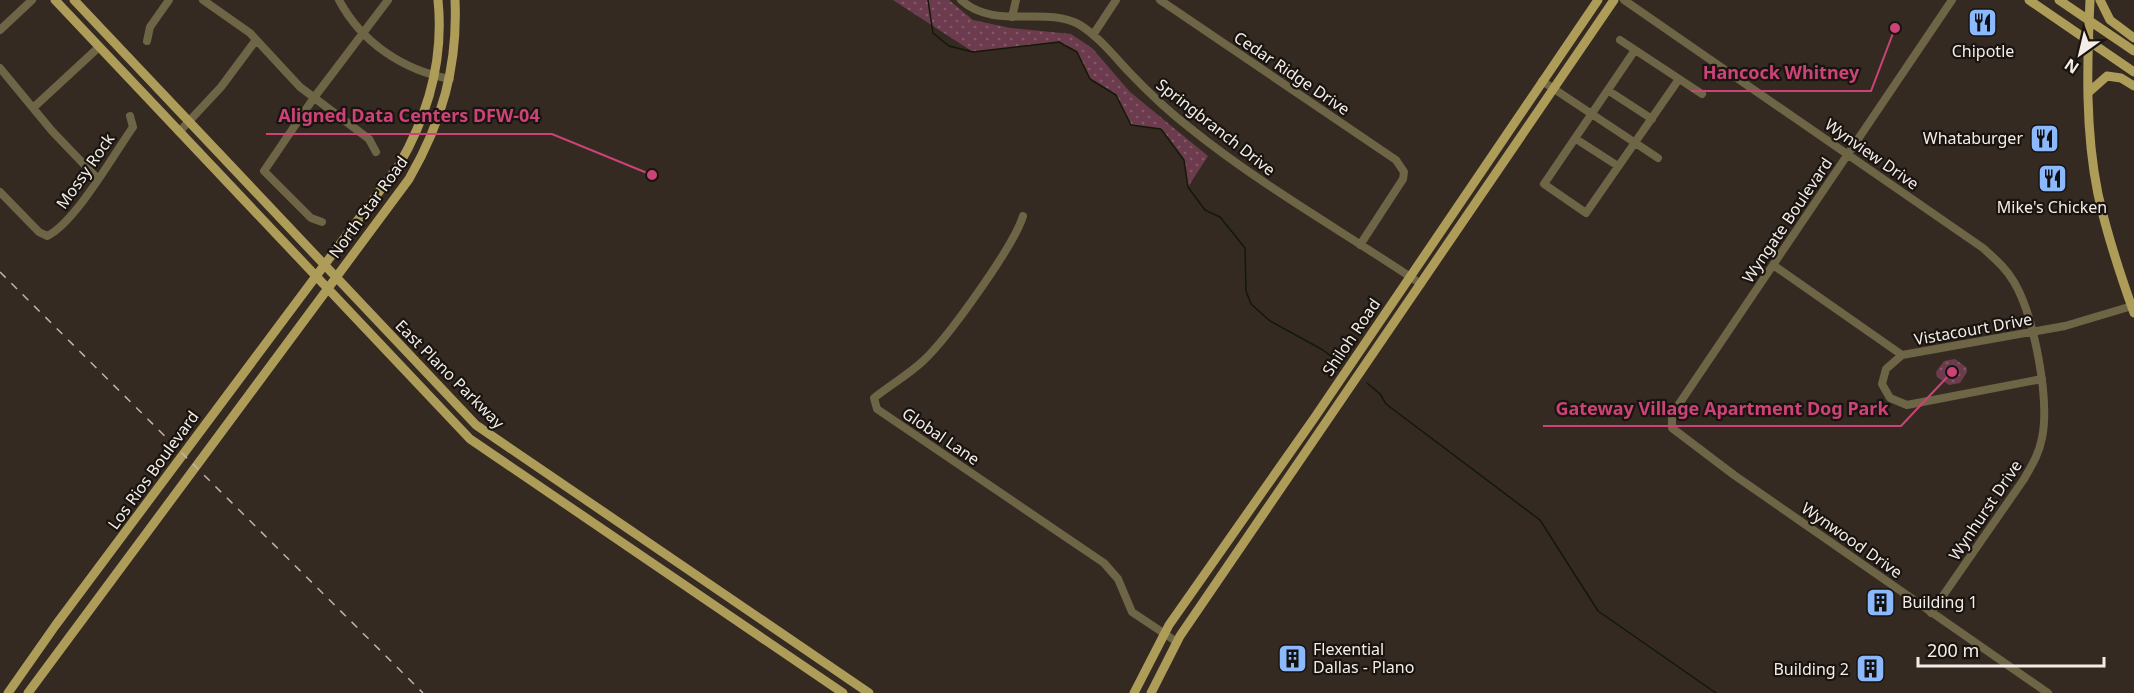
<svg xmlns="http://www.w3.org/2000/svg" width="2134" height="693" font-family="'Noto Sans',sans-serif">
	<defs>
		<pattern id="grass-dots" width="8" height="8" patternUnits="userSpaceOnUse" patternTransform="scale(1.5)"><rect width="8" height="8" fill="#6c3c4e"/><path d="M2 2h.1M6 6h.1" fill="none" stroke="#825868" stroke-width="1.8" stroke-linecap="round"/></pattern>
	</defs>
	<rect width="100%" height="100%" fill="#352a22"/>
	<path fill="url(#grass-dots)" d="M893 0H949L973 20 1010 28 1071 34 1092 48 1130 92 1208 156 1188 187 1184 160 1161 129 1131 125 1116 95 1090 79 1077 52 1059 42 973 52Z
		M1955 359 1966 367 1967 372 1960 383 1949 385 1937 377 1936 372 1944 361Z"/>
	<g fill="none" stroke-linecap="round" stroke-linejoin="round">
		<path stroke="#111a04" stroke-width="1.5" d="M928 0 933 33 949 46 973 52 1059 42 1077 52 1090 79 1116 95 1131 125 1161 129 1184 160 1188 187 1205 210 1220 217 1245 248 1246 291 1251 304 1270 321 1323 350 1341 364
			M1367 383 1380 394 1386 404 1540 520 1598 611 1716 693"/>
		<path stroke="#6d6546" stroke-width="8" d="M203 0 250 33 300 87 369 139 376 152
			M339 0C362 43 403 70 450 79
			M961 0C996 31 1044 5 1080 25 1099 37 1114 56 1129 72 1148 92 1168 111 1190 128 1262 186 1344 232 1421 284
			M1160 0 1396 160 1404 172 1403 179 1360 245
			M1624 0 1983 248C1994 258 2006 268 2014 282 2034 316 2050 399 2042 438 2039 454 2032 465 2024 479L1931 613
			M1952 0 1677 407 1672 418V428L1734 475 2048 693
			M1012 17 1016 0
			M0 30 32 0
			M1093 35 1116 0
			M1620 40 1702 94
			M147 41 150 27 169 0
			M1635 50 1544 184 1586 213 1679 79
			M0 68 52 131 97 178
			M1542 81 1658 158
			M1609 91 1652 119
			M33 108 99 47
			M179 132 221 87 256 40
			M1576 139 1618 166
			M0 192 39 232 47 236C75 223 114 154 133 127L130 116
			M1023 216C1014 246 947 339 923 361 908 375 890 385 874 398L877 409 1104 563 1118 579 1132 612 1177 642
			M322 222 311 218 264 171 313 99 388 0
			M1773 265 1902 355 2065 326 2132 306
			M1902 355 1886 369 1882 384 1890 398 1907 405 2042 379"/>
		<path stroke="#ae9c59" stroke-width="9" d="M55 0 470 439 843 693
			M74 0 476 425 869 693
			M2029 0 2134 72
			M2059 0 2134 51
			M2090 0C2087 64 2085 131 2098 194 2107 235 2120 274 2134 313
			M2100 0 2110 20 2134 38
			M2089 92 2107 76 2121 78 2134 86
			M8 693 55 626 399 165C428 115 444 59 438 0
			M28 693 409 179C442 122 458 66 455 0
			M1134 693 1169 625 1315 417 1598 0
			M1151 693 1180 636 1614 0"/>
		<path stroke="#bcb4ad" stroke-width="1.5" stroke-dasharray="8 8" stroke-linecap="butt" d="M0 272 423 693"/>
	</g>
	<defs>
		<symbol id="restaurant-square" viewBox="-11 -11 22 22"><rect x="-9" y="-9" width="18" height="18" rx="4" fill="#8cb9fc" stroke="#191410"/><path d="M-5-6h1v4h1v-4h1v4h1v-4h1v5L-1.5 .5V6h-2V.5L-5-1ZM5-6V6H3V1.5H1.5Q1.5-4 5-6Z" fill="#111"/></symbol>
		<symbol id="building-square" viewBox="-11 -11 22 22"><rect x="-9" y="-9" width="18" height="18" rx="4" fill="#8cb9fc" stroke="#191410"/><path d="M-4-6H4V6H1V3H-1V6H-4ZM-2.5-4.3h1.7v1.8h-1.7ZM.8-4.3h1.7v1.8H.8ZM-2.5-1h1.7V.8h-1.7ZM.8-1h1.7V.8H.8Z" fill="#111"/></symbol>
	</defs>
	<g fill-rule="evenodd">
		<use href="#restaurant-square" x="1966" y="6" width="33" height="33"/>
		<use href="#restaurant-square" x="2028" y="122" width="33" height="33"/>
		<use href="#restaurant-square" x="2036" y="162" width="33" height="33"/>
		<use href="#building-square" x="1864" y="586" width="33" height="33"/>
		<use href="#building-square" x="1276" y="642" width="33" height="33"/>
		<use href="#building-square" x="1854" y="652" width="33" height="33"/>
	</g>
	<g text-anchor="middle" stroke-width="4.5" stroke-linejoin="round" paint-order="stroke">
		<g font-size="16" fill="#f4ede7" stroke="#191410">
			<text x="1983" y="57">Chipotle</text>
			<text x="2023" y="144" text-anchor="end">Whataburger</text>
			<text x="2052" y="213">Mike's Chicken</text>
			<text x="1902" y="608" text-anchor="start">Building 1</text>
			<text x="1313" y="655" text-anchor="start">Flexential<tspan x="1313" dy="18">Dallas - Plano</tspan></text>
			<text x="1849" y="675" text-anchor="end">Building 2</text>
		</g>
		<g font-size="16" fill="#f4ede7" stroke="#191410">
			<text transform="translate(1292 73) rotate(34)" y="6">Cedar Ridge Drive</text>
			<text transform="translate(1216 127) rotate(38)" y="6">Springbranch Drive</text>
			<text transform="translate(1872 154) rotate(35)" y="6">Wynview Drive</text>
			<text transform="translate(85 171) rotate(-55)" y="6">Mossy Rock</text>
			<text transform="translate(368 207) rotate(-54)" y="6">North Star Road</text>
			<text transform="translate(1787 220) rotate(-56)" y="6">Wyngate Boulevard</text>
			<text transform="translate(1973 329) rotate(-10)" y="6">Vistacourt Drive</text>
			<text transform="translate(1351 337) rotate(-56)" y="6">Shiloh Road</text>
			<text transform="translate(450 374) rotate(45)" y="6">East Plano Parkway</text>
			<text transform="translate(941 436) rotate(34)" y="6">Global Lane</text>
			<text transform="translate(153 470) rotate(-54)" y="6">Los Rios Boulevard</text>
			<text transform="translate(1985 510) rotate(-56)" y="6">Wynhurst Drive</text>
			<text transform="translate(1852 540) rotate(35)" y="6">Wynwood Drive</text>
		</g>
	</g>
	<path fill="none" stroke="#cc4377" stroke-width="2" d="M1895 28L1871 91H1691M652 175L552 134H266M1952 372L1901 426H1543"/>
	<g fill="#cc4377" stroke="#191410" stroke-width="2">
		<circle cx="1895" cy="28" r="6"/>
		<circle cx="652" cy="175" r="6"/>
		<circle cx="1952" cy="372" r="6"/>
	</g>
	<g font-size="18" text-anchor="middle" font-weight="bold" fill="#cc4377" stroke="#191410" stroke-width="4.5" stroke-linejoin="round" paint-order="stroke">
		<text x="1781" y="79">Hancock Whitney</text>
		<text x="409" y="122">Aligned Data Centers DFW-04</text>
		<text x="1722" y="415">Gateway Village Apartment Dog Park</text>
	</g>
	<g transform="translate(2080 54) rotate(214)" stroke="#191410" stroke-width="4.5" paint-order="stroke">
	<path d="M0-4.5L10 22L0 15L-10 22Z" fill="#f4ede7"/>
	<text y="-9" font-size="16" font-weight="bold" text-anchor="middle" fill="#f4ede7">N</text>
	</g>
	<path d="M1918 657v9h186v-9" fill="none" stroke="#f4ede7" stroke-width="3"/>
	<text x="1927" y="657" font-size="18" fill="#f4ede7" stroke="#191410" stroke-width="4.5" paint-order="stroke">200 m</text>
</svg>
